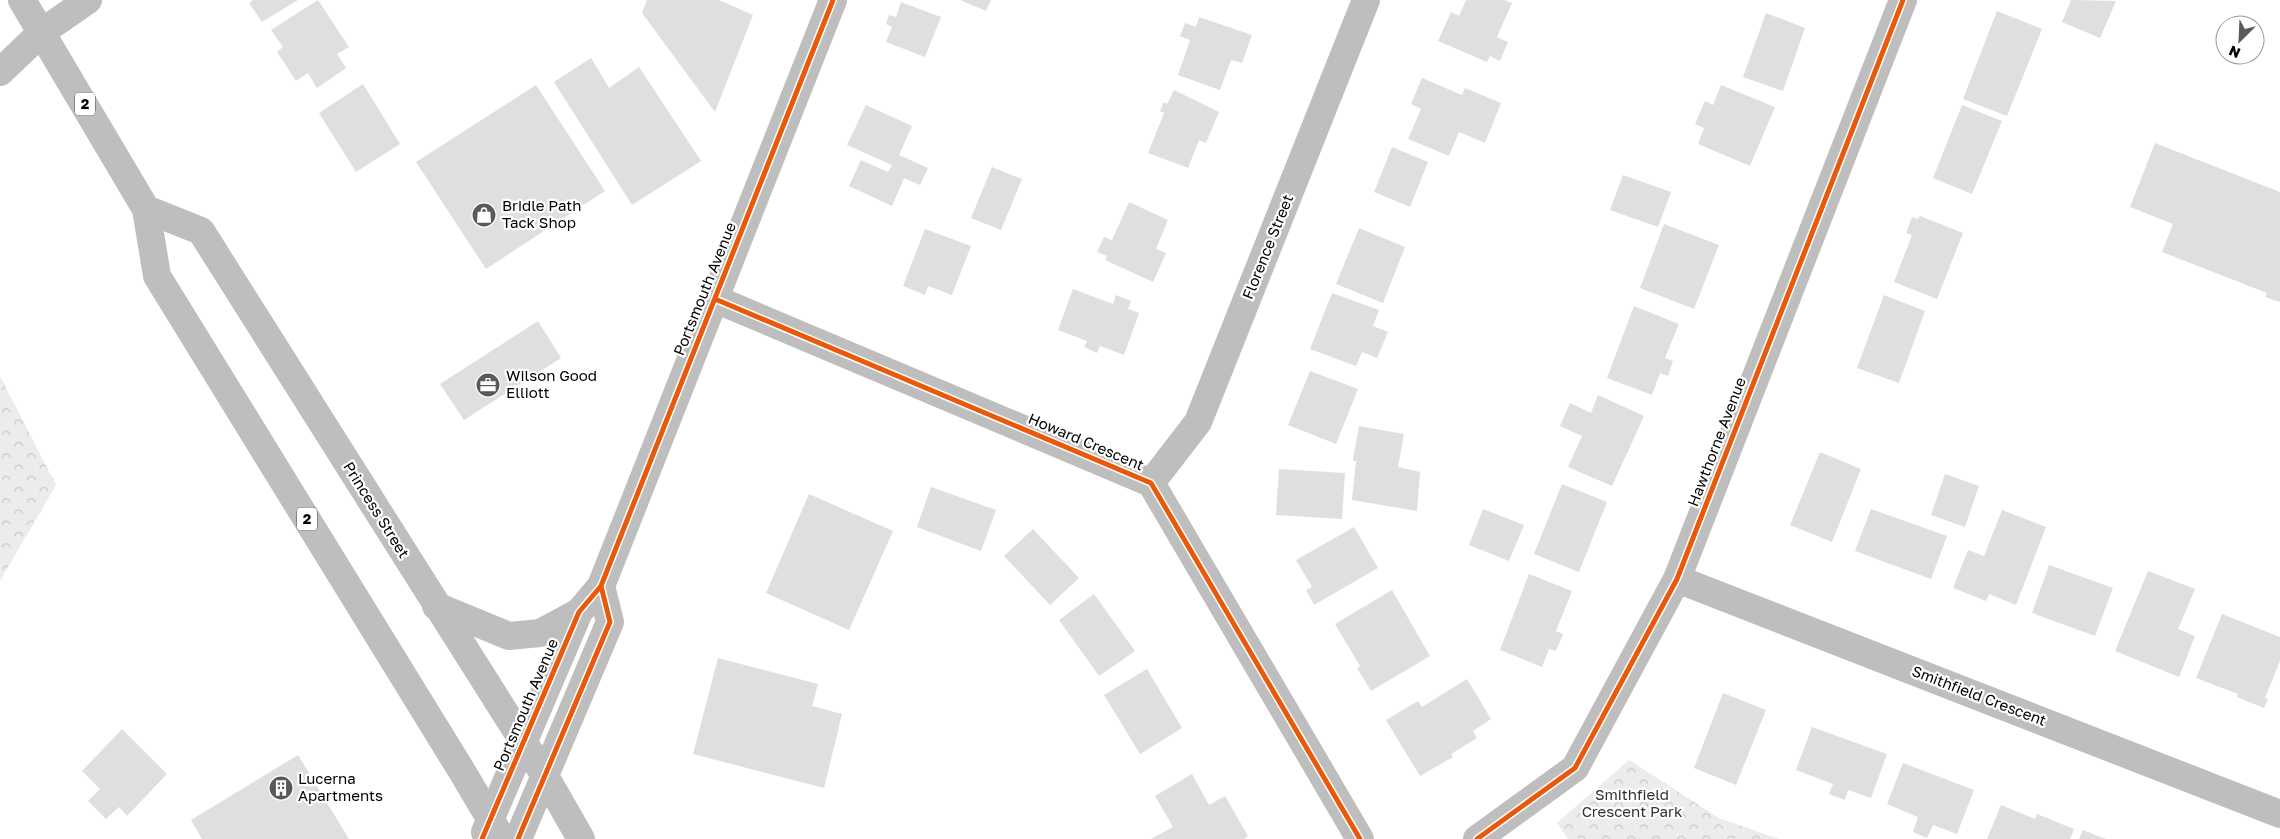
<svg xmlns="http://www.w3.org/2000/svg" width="2280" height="839" font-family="'Golos Text',sans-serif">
	<defs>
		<pattern id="forest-crowns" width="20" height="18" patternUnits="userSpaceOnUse" patternTransform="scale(1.25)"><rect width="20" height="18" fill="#ececec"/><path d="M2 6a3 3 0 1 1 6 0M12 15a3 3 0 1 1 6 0" fill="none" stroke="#c9c9c9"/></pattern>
	</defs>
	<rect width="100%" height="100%" fill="#fff"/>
	<path fill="url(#forest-crowns)" d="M0 376 56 485 0 581Z
		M1629 760 1719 818 1779 839H1568L1557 823Z"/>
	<path fill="#dfdfdf" d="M253 0H298L262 22 249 3Z
		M318 0 349 47 337 54 346 68 317 88 308 73 296 81 277 52 283 47 271 30Z
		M647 0H719L753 15 715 112 642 13Z
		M960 0H991L986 11Z
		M1466 0H1504L1512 3 1497 37 1508 42 1500 61 1490 56 1487 62 1438 41 1451 12 1459 16Z
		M2071 0 2116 1 2100 38 2062 22Z
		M901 2 941 17 925 57 886 42 892 27 886 24 889 15 896 17Z
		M1997 11 2042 29 2007 116 1963 99Z
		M1766 13 1805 28 1783 91 1743 77Z
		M1199 17 1252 35 1242 63 1231 60 1220 90 1178 75 1190 40 1180 36 1185 23 1196 27Z
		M591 58 609 88 639 67 701 161 632 205 554 82Z
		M1422 78 1462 95 1465 88 1501 103 1485 143 1459 132 1449 156 1408 139 1421 109 1411 104Z
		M363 84 400 144 356 172 319 113Z
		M536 85 605 191 486 269 416 162Z
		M1721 85 1775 107 1750 166 1698 144 1704 128 1695 124 1705 101 1713 105Z
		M1174 90 1219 112 1206 143 1199 140 1188 168 1148 153 1164 113 1160 111 1164 102 1167 104Z
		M866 105 912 126 899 155 928 168 920 185 904 178 892 206 849 186 861 160 888 172 892 165 847 145Z
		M1962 105 2002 121 1972 194 1933 178Z
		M2155 143 2280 192V302L2265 297 2267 293 2162 252 2173 224 2130 207Z
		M1392 147 1428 162 1410 207 1374 192Z
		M992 167 1022 179 1001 230 971 218Z
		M1623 175 1671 192 1658 227 1610 210Z
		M1129 202 1168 220 1156 249 1166 253 1153 282 1105 260 1107 256 1097 252 1104 237 1112 240Z
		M1920 216 1963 233 1937 299 1894 282 1912 235 1906 233 1912 217 1918 219Z
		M1664 224 1719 245 1694 309 1640 288Z
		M1359 228 1405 247 1383 303 1336 284Z
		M925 229 971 246 952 295 928 286 925 295 903 286Z
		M1073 289 1113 304 1116 295 1131 301 1128 309 1139 313 1124 355 1100 346 1097 353 1084 347 1087 341 1058 330Z
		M1332 293 1379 310 1373 326 1388 332 1377 358 1362 352 1356 366 1310 349Z
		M1884 295 1925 311 1899 383 1857 368Z
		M1634 306 1679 324 1665 358 1673 361 1668 376 1660 373 1652 395 1607 378Z
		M538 321 561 358 464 420 440 384Z
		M1310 371 1358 389 1336 444 1288 425Z
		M1598 395 1644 416 1612 486 1568 467 1582 436 1560 426 1570 403 1591 413Z
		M1359 426 1404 434 1398 467 1420 472 1417 511 1352 500 1356 461H1353V459Z
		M1820 452 1861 469 1832 542 1790 525Z
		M1279 469 1345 473 1342 519 1276 515Z
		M1945 474 1979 486 1965 527 1931 515Z
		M1562 484 1607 502 1579 572 1534 554Z
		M931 487 996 510 981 551 917 527Z
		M809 494 893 531 849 630 766 593Z
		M1483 509 1524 525 1509 561 1469 545Z
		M1871 509 1947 536 1931 579 1855 551Z
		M2002 510 2046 527 2016 605 1989 594 1986 601 1953 588 1968 550 1984 556Z
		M1354 527 1378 568 1314 605 1306 590 1312 587 1296 560Z
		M1033 529 1079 578 1050 605 1004 556Z
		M2049 565 2113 588 2095 636 2032 613Z
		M2148 571 2195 589 2178 629 2195 636 2179 677 2115 651Z
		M1529 574 1572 591 1556 631 1563 634 1556 651 1549 649 1542 667 1500 650Z
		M1392 590 1430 656 1371 691 1357 668 1360 666 1335 624Z
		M1094 594 1135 651 1099 676 1059 620Z
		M2222 614 2280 637V661L2265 698 2268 699 2264 708 2237 697 2238 694 2196 678Z
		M718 658 818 684 812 706 842 714 824 788 693 754Z
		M1147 669 1182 728 1140 754 1104 695Z
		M1467 679 1491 719 1473 731 1477 738 1451 754 1453 757 1420 776 1386 720 1418 701 1422 707Z
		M1723 693 1766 710 1736 785 1694 768Z
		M1812 727 1887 754 1871 798 1848 790 1845 800 1829 794 1833 784 1796 770Z
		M122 729 167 774 127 816 119 807 106 819 88 801 100 789 82 771Z
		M298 755 349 839H202L191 820Z
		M1903 763 1974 790 1957 834 1933 825 1927 838 1918 834 1913 832 1918 817 1887 804Z
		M1192 774 1209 805 1225 796 1248 836 1244 839H1151L1173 827 1155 796Z
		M2001 805 2035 819 2037 814 2074 829 2070 839H1987Z
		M2083 830 2106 839H2079Z"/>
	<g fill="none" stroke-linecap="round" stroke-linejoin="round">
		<path stroke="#bebebe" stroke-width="28" d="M0 72 42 32 88 0
			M715 299 1151 483 1360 839
			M1151 483 1198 422 1366 0
			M1677 579 2280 814
			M1477 839 1575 768 1677 579 1903 0"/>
		<path stroke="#bebebe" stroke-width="28" d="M22 0 146 209 157 276 463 773 502 839
			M146 209 201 231 545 776 581 839
			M436 606 509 636 540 633 579 612
			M485 832 579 612 601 586 833 0
			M518 839 610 622 601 586"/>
		<defs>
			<path id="cycleway" d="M715 299 1151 483 1360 839
				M482 839 579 612 601 586 833 0
				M518 839 610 622 601 586
				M1477 839 1575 768 1677 579 1903 0"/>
		</defs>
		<use href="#cycleway" stroke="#fff" stroke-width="8"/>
		<use href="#cycleway" stroke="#e8590c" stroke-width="5"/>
	</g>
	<defs>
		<symbol id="shop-disc" viewBox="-11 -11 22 22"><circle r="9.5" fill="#595959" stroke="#fff"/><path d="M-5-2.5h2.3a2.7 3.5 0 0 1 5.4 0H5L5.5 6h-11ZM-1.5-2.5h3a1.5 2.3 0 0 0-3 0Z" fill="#fff"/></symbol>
		<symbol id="office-disc" viewBox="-11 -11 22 22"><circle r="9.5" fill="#595959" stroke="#fff"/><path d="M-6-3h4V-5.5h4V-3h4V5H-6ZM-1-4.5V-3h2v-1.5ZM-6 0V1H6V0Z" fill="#fff"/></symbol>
		<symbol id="building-disc" viewBox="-11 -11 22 22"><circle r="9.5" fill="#595959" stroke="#fff"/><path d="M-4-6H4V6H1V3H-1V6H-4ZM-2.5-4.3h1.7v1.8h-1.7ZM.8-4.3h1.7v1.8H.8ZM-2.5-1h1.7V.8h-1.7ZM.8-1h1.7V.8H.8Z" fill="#fff"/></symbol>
	</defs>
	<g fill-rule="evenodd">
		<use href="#shop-disc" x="470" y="201" width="28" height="28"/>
		<use href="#office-disc" x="474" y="371" width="28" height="28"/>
		<use href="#building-disc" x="267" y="774" width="28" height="28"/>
	</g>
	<g text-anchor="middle" stroke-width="4.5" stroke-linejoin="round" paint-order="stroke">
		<g fill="#fff" stroke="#4c4c4c" stroke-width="1">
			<rect x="75" y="92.5" width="20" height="23" rx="4"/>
			<rect x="297" y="507.5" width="20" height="23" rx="4"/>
		</g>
		<g font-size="14" font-weight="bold" fill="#000">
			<text x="85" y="109">2</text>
			<text x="307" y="524">2</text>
		</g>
		<g font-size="15" fill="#000" stroke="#fff" text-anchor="start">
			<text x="502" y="211">Bridle Path<tspan x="502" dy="17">Tack Shop</tspan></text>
			<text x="506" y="381">Wilson Good<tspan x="506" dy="17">Elliott</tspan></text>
			<text x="298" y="784">Lucerna<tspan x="298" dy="17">Apartments</tspan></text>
		</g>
		<g font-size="15" fill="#000" stroke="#fff">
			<text transform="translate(1268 247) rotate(-68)" y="5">Florence Street</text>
			<text transform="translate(705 289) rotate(-68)" y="5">Portsmouth Avenue</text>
			<text transform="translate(1086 442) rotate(23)" y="5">Howard Crescent</text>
			<text transform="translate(1717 442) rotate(-69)" y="5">Hawthorne Avenue</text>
			<text transform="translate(376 510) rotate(58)" y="5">Princess Street</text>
			<text transform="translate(1979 696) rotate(21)" y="5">Smithfield Crescent</text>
			<text transform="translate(526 705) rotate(-67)" y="5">Portsmouth Avenue</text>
		</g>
		<g font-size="15" fill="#333" stroke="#fff">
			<text x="1632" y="800">Smithfield<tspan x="1632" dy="17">Crescent Park</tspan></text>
		</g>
	</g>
	<g transform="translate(2240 40) rotate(204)"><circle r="24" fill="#ffffff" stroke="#999999"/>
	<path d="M0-4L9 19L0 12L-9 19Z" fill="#595959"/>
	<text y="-8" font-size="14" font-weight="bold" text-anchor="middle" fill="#000000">N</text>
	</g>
</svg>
